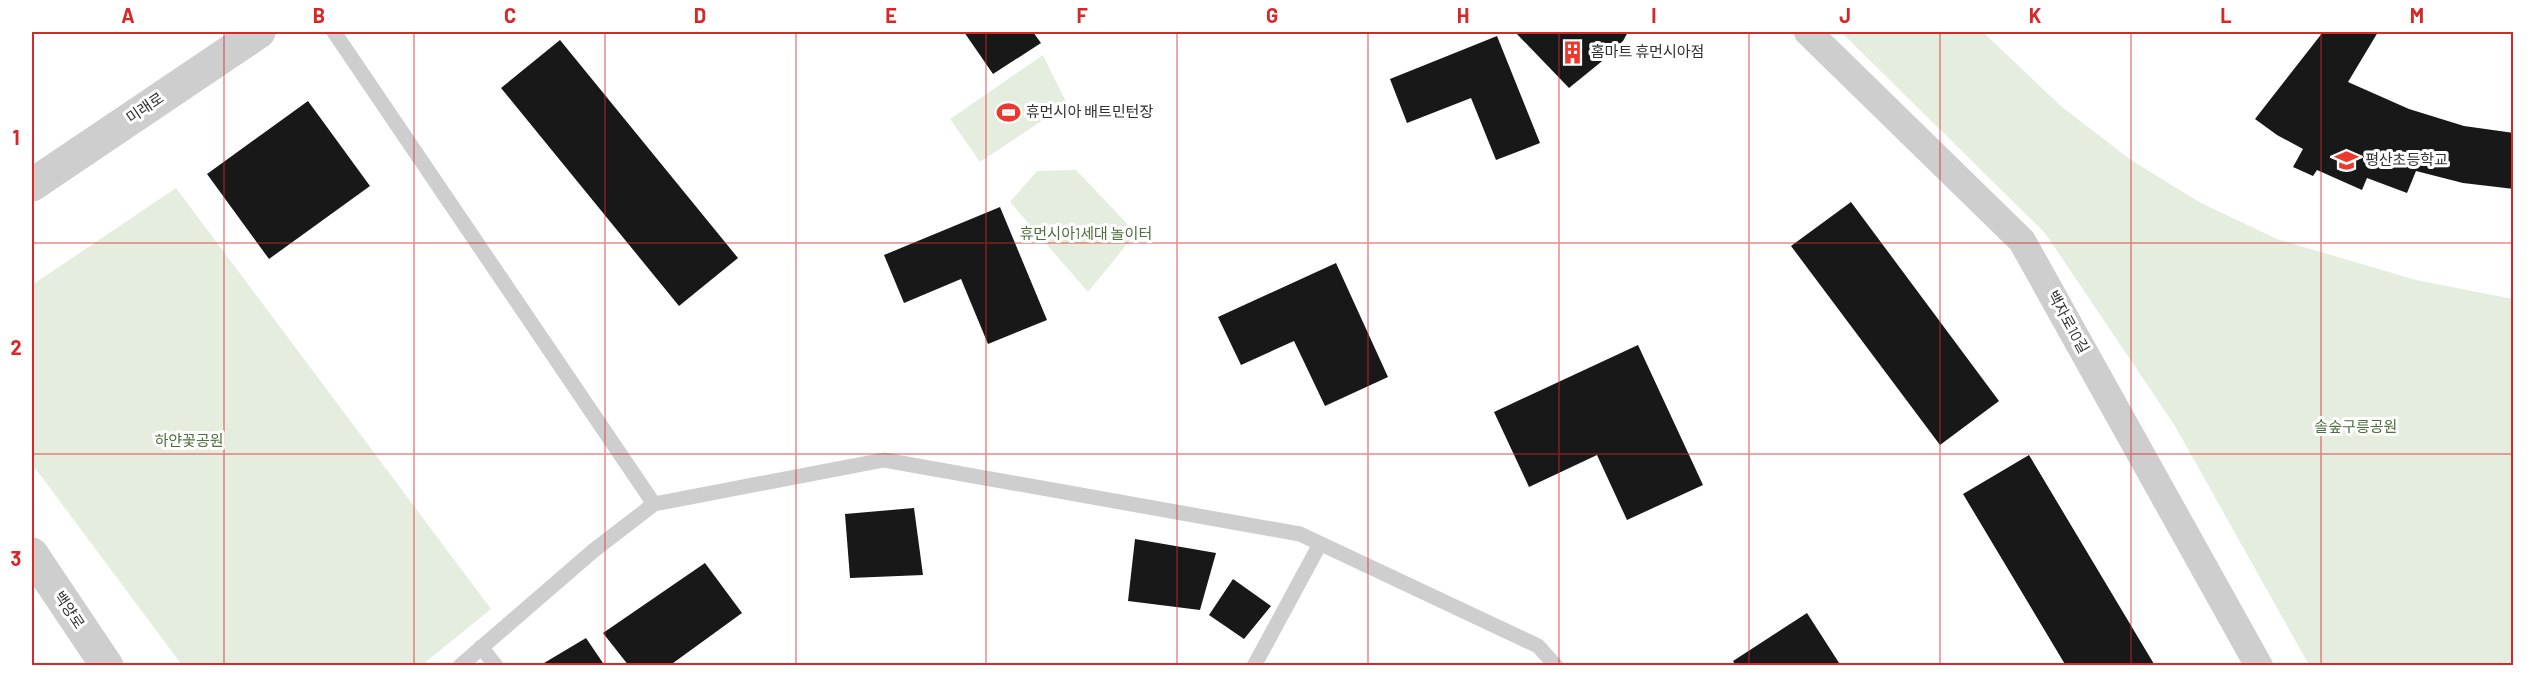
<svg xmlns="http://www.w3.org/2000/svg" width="2545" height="697" font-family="Barlow,'Noto Sans KR',sans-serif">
	<rect width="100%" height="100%" fill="#fff"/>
	<path fill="#e5eede" d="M1841 32H1983L2062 107 2131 160 2201 203 2277 239 2416 280 2513 299V665H2309L2175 426 2045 233Z
		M1043 55 1067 104 980 162 950 119Z
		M1076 170 1136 233 1088 292 1010 202 1037 171Z
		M176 188 491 609 422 665H182L32 464V285Z"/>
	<path fill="#181818" d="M964 32H1033L1041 43 993 74Z
		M1515 32H1628L1623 41 1601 62 1569 88Z
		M2323 32H2378L2348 82 2409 109 2464 126 2514 133V189L2463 183 2416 171 2407 193 2367 178 2362 190 2317 170 2313 176 2293 167 2303 149 2277 135 2255 119Z
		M1497 36 1540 143 1496 160 1471 98 1407 123 1390 79Z
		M560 40 738 258 679 306 501 88Z
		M308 101 370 186 269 259 207 174Z
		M1851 202 1999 401 1940 445 1791 246Z
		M1000 207 1047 320 988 344 961 279 904 303 884 255Z
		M1336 263 1388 377 1325 406 1294 341 1241 365 1218 317Z
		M1638 345 1703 485 1627 520 1597 455 1529 487 1494 412Z
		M2029 455 2154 664 2152 666H2066L1963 494Z
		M914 508 923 575 850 578 845 514Z
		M1135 539 1216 553 1200 610 1128 601Z
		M705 563 742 613 669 666H629L603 633Z
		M1233 579 1271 606 1244 639 1209 615Z
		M1807 613 1841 666H1736L1733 661Z
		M586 638 605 666H539Z"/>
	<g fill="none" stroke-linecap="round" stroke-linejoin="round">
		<path stroke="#cecece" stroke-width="15" d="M334 32 654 504
			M481 647 496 666
			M460 666 593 551 654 504 884 460 1300 534 1538 646 1556 666
			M1254 666 1320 544"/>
		<path stroke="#cecece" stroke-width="28" d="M1808 32 2022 241 2259 666"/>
		<path stroke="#cecece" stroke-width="33" d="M32 185 259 32
			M32 554 107 666"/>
	</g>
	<path fill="none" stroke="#d62828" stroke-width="1.5" stroke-opacity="0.55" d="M224 32V666M414 32V666M605 32V666M796 32V666M986 32V666M1177 32V666M1368 32V666M1559 32V666M1749 32V666M1940 32V666M2131 32V666M2321 32V666M32 243H2514M32 454H2514"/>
	<defs>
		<symbol id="building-bare" viewBox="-9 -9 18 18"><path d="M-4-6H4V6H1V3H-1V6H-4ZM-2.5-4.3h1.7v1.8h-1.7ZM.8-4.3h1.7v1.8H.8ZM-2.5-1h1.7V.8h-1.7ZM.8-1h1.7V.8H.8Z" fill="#ee372d" stroke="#fff" stroke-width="2.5" paint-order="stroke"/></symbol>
		<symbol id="stadium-bare" viewBox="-9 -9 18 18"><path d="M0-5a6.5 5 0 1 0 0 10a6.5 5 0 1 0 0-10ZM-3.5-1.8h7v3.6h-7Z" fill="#ee372d" stroke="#fff" stroke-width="2.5" paint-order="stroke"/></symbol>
		<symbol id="school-bare" viewBox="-9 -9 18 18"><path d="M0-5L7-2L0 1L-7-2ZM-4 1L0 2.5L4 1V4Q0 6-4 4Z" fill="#ee372d" stroke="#fff" stroke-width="2.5" paint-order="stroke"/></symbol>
	</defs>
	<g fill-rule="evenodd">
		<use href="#building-bare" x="1556" y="36" width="33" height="33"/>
		<use href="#stadium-bare" x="992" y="96" width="33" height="33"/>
		<use href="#school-bare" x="2330" y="144" width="33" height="33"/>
	</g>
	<g text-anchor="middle" stroke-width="6" stroke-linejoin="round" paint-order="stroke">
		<g font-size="15" fill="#313131" stroke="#fff" text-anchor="start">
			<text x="1591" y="57">홈마트 휴먼시아점</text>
			<text x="1026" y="117">휴먼시아 배트민턴장</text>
			<text x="2365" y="165">평산초등학교</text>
		</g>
		<g font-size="15" fill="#313131" stroke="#fff">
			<text transform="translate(145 108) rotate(-34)" y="5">미래로</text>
			<text transform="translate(2068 322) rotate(61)" y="5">백자로10길</text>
			<text transform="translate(69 610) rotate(56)" y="5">백양로</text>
		</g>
		<g font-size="15" fill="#4d6f3b" stroke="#fff">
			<text x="1086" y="239">휴먼시아1세대 놀이터</text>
			<text x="2356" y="432">솔숲구릉공원</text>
			<text x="189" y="446">하얀꽃공원</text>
		</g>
	</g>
	<rect width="2545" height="697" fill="none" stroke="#ffffff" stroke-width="66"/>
	<rect x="33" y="33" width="2479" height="631" fill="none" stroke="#d62828" stroke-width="2"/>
	<g font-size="20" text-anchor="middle" font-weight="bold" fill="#d62828">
		<text x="128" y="23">A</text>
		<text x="319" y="23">B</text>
		<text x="510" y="23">C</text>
		<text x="700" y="23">D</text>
		<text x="891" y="23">E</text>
		<text x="1082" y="23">F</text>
		<text x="1272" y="23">G</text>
		<text x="1463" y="23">H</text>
		<text x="1654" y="23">I</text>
		<text x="1845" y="23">J</text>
		<text x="2035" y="23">K</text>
		<text x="2226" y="23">L</text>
		<text x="2417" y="23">M</text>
		<text x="16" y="145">1</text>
		<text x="16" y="355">2</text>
		<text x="16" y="566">3</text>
	</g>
</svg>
